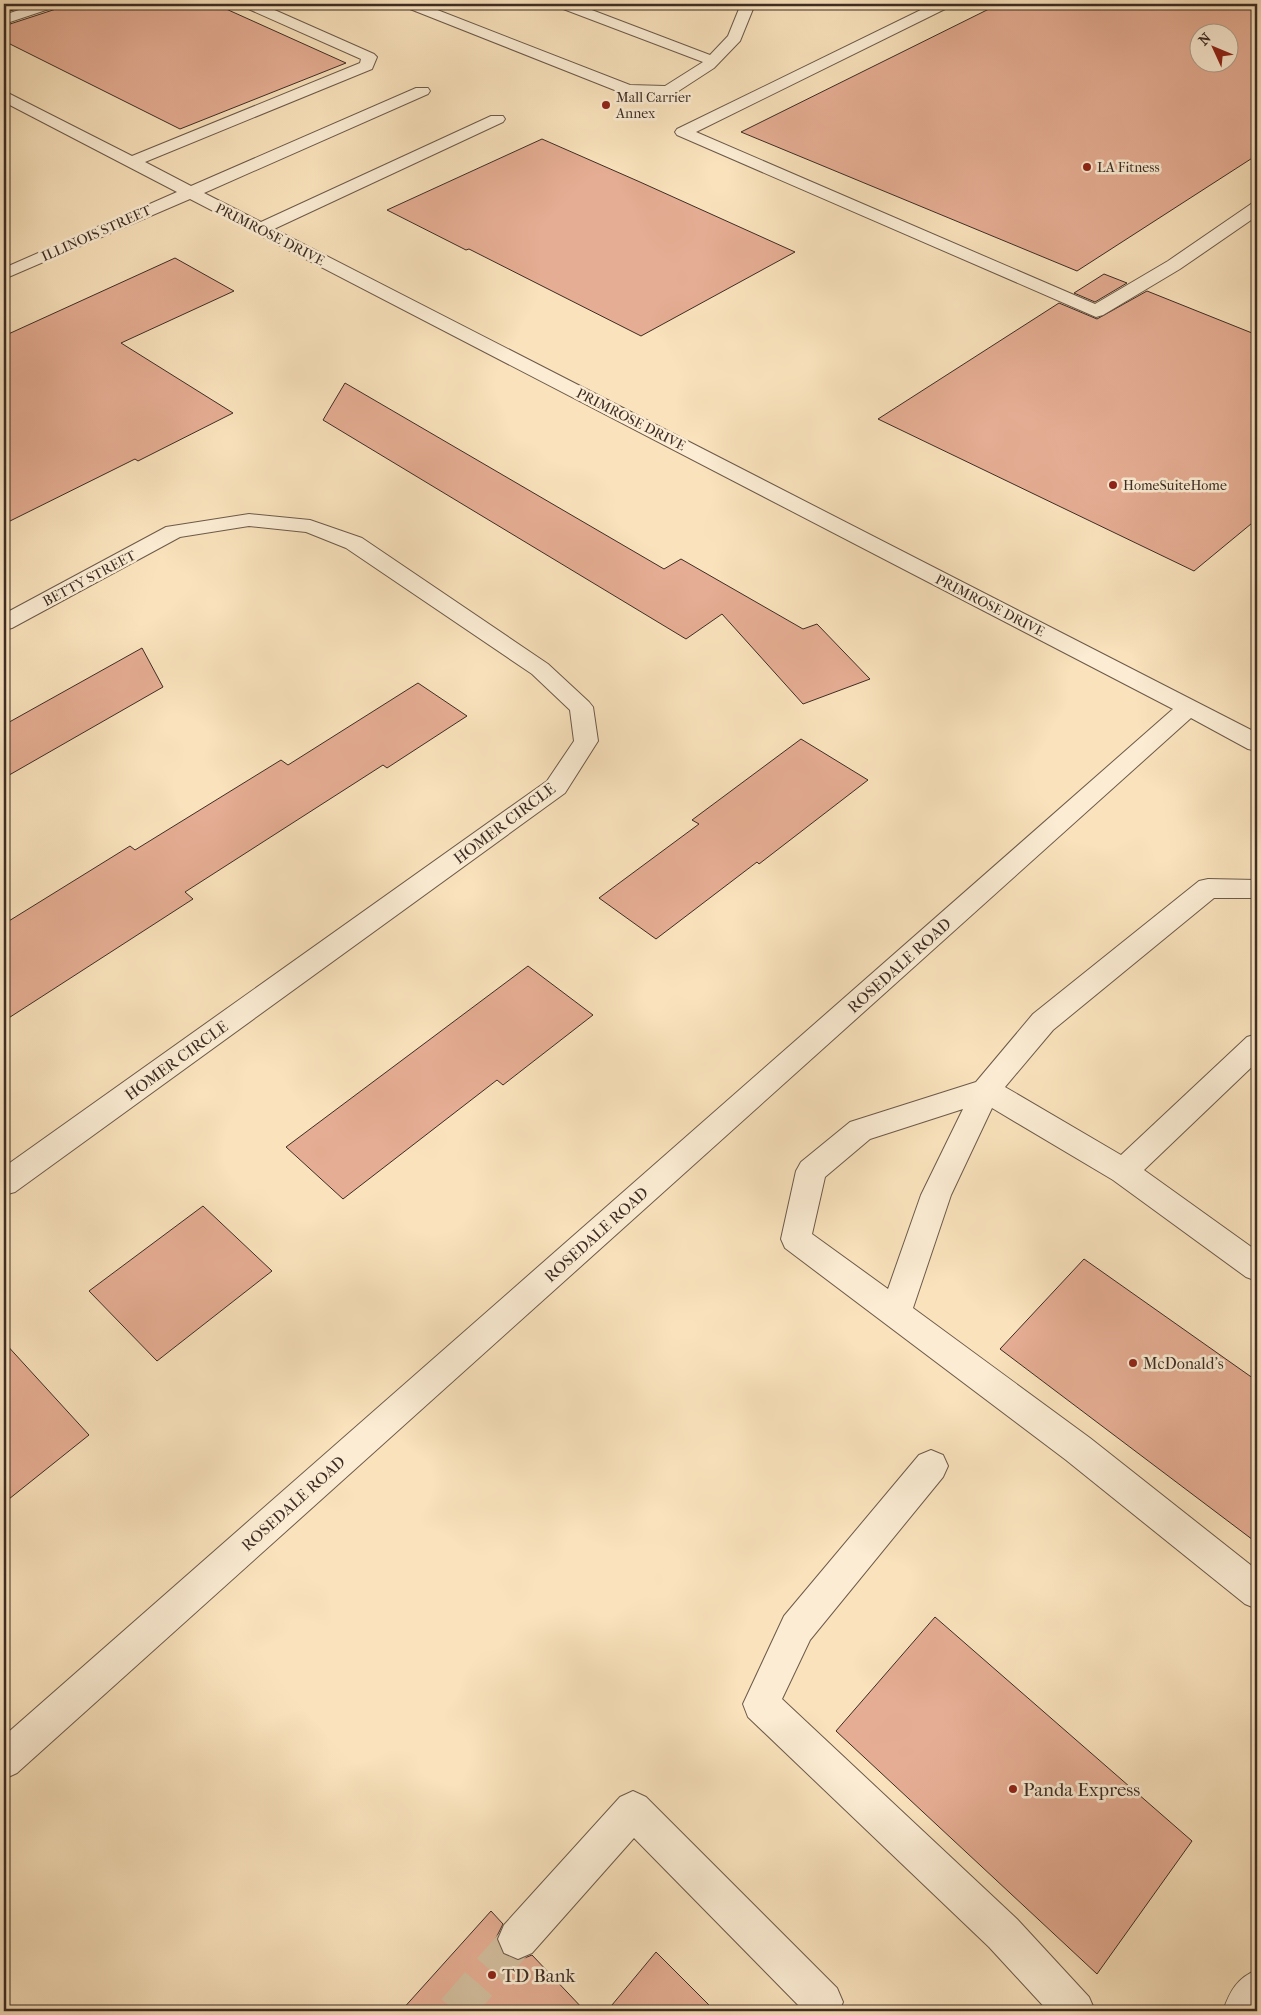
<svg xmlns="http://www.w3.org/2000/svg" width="1261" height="2015" font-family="'IM FELL French Canon',serif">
	<rect width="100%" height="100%" fill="#f9e2bc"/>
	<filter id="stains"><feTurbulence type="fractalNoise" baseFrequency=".004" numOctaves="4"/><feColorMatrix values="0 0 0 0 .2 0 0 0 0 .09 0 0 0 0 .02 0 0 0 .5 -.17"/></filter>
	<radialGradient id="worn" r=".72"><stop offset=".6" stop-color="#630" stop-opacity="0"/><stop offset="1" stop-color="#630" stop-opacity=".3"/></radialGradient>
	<path fill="#e5ad93" stroke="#3d2c24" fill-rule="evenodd" d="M4 4H32L4 13Z
		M59 4H215L346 63 180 129 4 41V26L56 9Z
		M999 4H1257V155L1077 271 741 132ZM1198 32H1228V62H1198Z
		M542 139 640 182 795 252 641 336 469 249 466 250 387 210Z
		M175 258 234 291 121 343 233 413 138 461 135 459 4 524V336Z
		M1104 274 1127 283 1095 302 1074 293Z
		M1147 291 1257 335V519L1194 571 878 419 1059 303 1097 319Z
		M345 383 664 569 681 559 803 629 817 624 870 679 803 704 722 614 686 639 323 420Z
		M142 648 163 687 4 778V725Z
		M418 683 467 716 387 768 383 765 185 892 193 899 4 1021V924L130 846 135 850 281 760 288 765Z
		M801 739 868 780 759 864 757 862 656 939 599 898 699 824 692 820Z
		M528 966 593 1015 503 1085 497 1080 343 1199 286 1147Z
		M203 1206 272 1271 157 1361 89 1291Z
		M1084 1259 1257 1381V1543L1000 1349Z
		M4 1342 89 1435 4 1503Z
		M935 1617 1192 1841 1097 1974 836 1731Z
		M491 1911 503 1924 496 1938 502 1954 517 1961 532 1955 585 2011H401Z
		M656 1952 715 2011H607Z"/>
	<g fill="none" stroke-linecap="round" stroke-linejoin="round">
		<path stroke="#d3be9e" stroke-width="36" stroke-dasharray="36 18" stroke-linecap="butt" d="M455 2011 518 1939"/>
		<defs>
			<path id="minor" d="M37 4H57L55 7 4 24V15Z
				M242 4H261L374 54 377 57 372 69 145 162 191 186 416 88H428L430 91 428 94 204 193 261 222 491 116H503L505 119 503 122 274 229 1257 733V751L1248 749 1191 718 17 1773 4 1779V1736L1173 709 190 199 4 279V268L177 192 4 102V91L132 156 360 63 361 59 244 7Z
				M403 4H422L630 85 665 86 703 62 558 7 556 4H576L710 55 728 36 741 4H755L740 41 714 68 674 94 668 96 622 93 405 7Z
				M933 4H946L947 6 945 9 696 132 1095 304 1168 261 1251 204 1257 203V216L1180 269 1103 315 1096 317 677 135 675 132 677 129Z
				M249 514 310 520 362 538 548 664 589 702 593 707 598 741 565 793 15 1192 4 1195V1167L547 781 574 741 570 710 532 674 346 548 306 532 249 526 180 537 12 628 4 630V614L166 527Z
				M1208 879 1257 880V898H1214L1053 1030 1005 1087 1121 1155 1247 1037 1257 1034V1062L1144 1170 1257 1251V1281L1246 1277 1113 1180 992 1108 951 1195 913 1308 1090 1438 1257 1570V1609L1245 1604 1066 1460 785 1248 781 1239 796 1171 801 1162 850 1122 976 1082 1033 1014 1199 881ZM963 1109 921 1195 888 1289 812 1234 825 1177 870 1139Z
				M931 1450 943 1455 948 1466 943 1477 810 1640 782 1699 1017 1919 1089 1997 1095 2011H1048L989 1947 748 1717 743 1704 784 1616 919 1455Z
				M633 1791 646 1797 837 1988 843 2002 839 2011H804L634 1838 532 1953 518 1959 504 1953 498 1939 504 1925 620 1797Z
				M1257 1970V2011H1223C1230 1991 1237 1978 1257 1970Z"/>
		</defs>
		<use href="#minor" stroke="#6c5a4a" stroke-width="2"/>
		<use href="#minor" fill="#fbecd3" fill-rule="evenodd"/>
	</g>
	<g fill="#8f2418" stroke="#fbecd3" stroke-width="2">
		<circle cx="606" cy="105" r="5"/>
		<circle cx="1087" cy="167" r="5"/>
		<circle cx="1113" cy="485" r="5"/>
		<circle cx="1133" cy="1363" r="5"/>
		<circle cx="1013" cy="1789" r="5"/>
		<circle cx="492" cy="1975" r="5"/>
	</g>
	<g text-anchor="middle" stroke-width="5" stroke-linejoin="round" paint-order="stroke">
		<g font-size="14" fill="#3d2c24" stroke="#fbecd3" text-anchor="start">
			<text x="616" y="102">Mall Carrier<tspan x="616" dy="16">Annex</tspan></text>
			<text x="1097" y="172">LA Fitness</text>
			<text x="1123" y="490">HomeSuiteHome</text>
		</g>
		<g font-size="14" fill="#3d2c24" stroke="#fbecd3">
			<text transform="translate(96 233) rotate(-24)" y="5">ILLINOIS STREET</text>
			<text transform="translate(270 234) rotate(27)" y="5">PRIMROSE DRIVE</text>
			<text transform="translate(631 419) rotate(27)" y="5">PRIMROSE DRIVE</text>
			<text transform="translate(89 578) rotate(-28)" y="5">BETTY STREET</text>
			<text transform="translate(990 605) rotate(27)" y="5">PRIMROSE DRIVE</text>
		</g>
		<g font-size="16" fill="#3d2c24" stroke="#fbecd3">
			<text transform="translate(504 823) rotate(-37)" y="6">HOMER CIRCLE</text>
			<text transform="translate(899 965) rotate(-42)" y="6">ROSEDALE ROAD</text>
			<text transform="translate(176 1060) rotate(-36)" y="6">HOMER CIRCLE</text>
			<text transform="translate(596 1234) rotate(-42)" y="6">ROSEDALE ROAD</text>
			<text transform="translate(293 1503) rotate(-42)" y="6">ROSEDALE ROAD</text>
		</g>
		<g font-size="16" fill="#3d2c24" stroke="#fbecd3" text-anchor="start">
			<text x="1143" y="1369">McDonald's</text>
		</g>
		<g font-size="19" fill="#3d2c24" stroke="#fbecd3" text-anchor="start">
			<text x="1023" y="1796">Panda Express</text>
			<text x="502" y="1982">TD Bank</text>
		</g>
	</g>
	<rect width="1261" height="2015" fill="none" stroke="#f9e2bc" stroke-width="20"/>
	<rect x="5" y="5" width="1251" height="2005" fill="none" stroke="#3d2c24" stroke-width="2.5"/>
	<rect x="10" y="10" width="1241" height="1995" fill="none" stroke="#3d2c24"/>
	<g transform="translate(1214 48) rotate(314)"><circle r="24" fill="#fbecd3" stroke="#af9f8d"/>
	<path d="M0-4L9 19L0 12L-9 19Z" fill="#8f2418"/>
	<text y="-8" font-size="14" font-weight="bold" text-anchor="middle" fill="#3d2c24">N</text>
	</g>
	<rect width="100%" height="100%" filter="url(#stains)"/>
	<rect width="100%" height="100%" fill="url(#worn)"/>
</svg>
